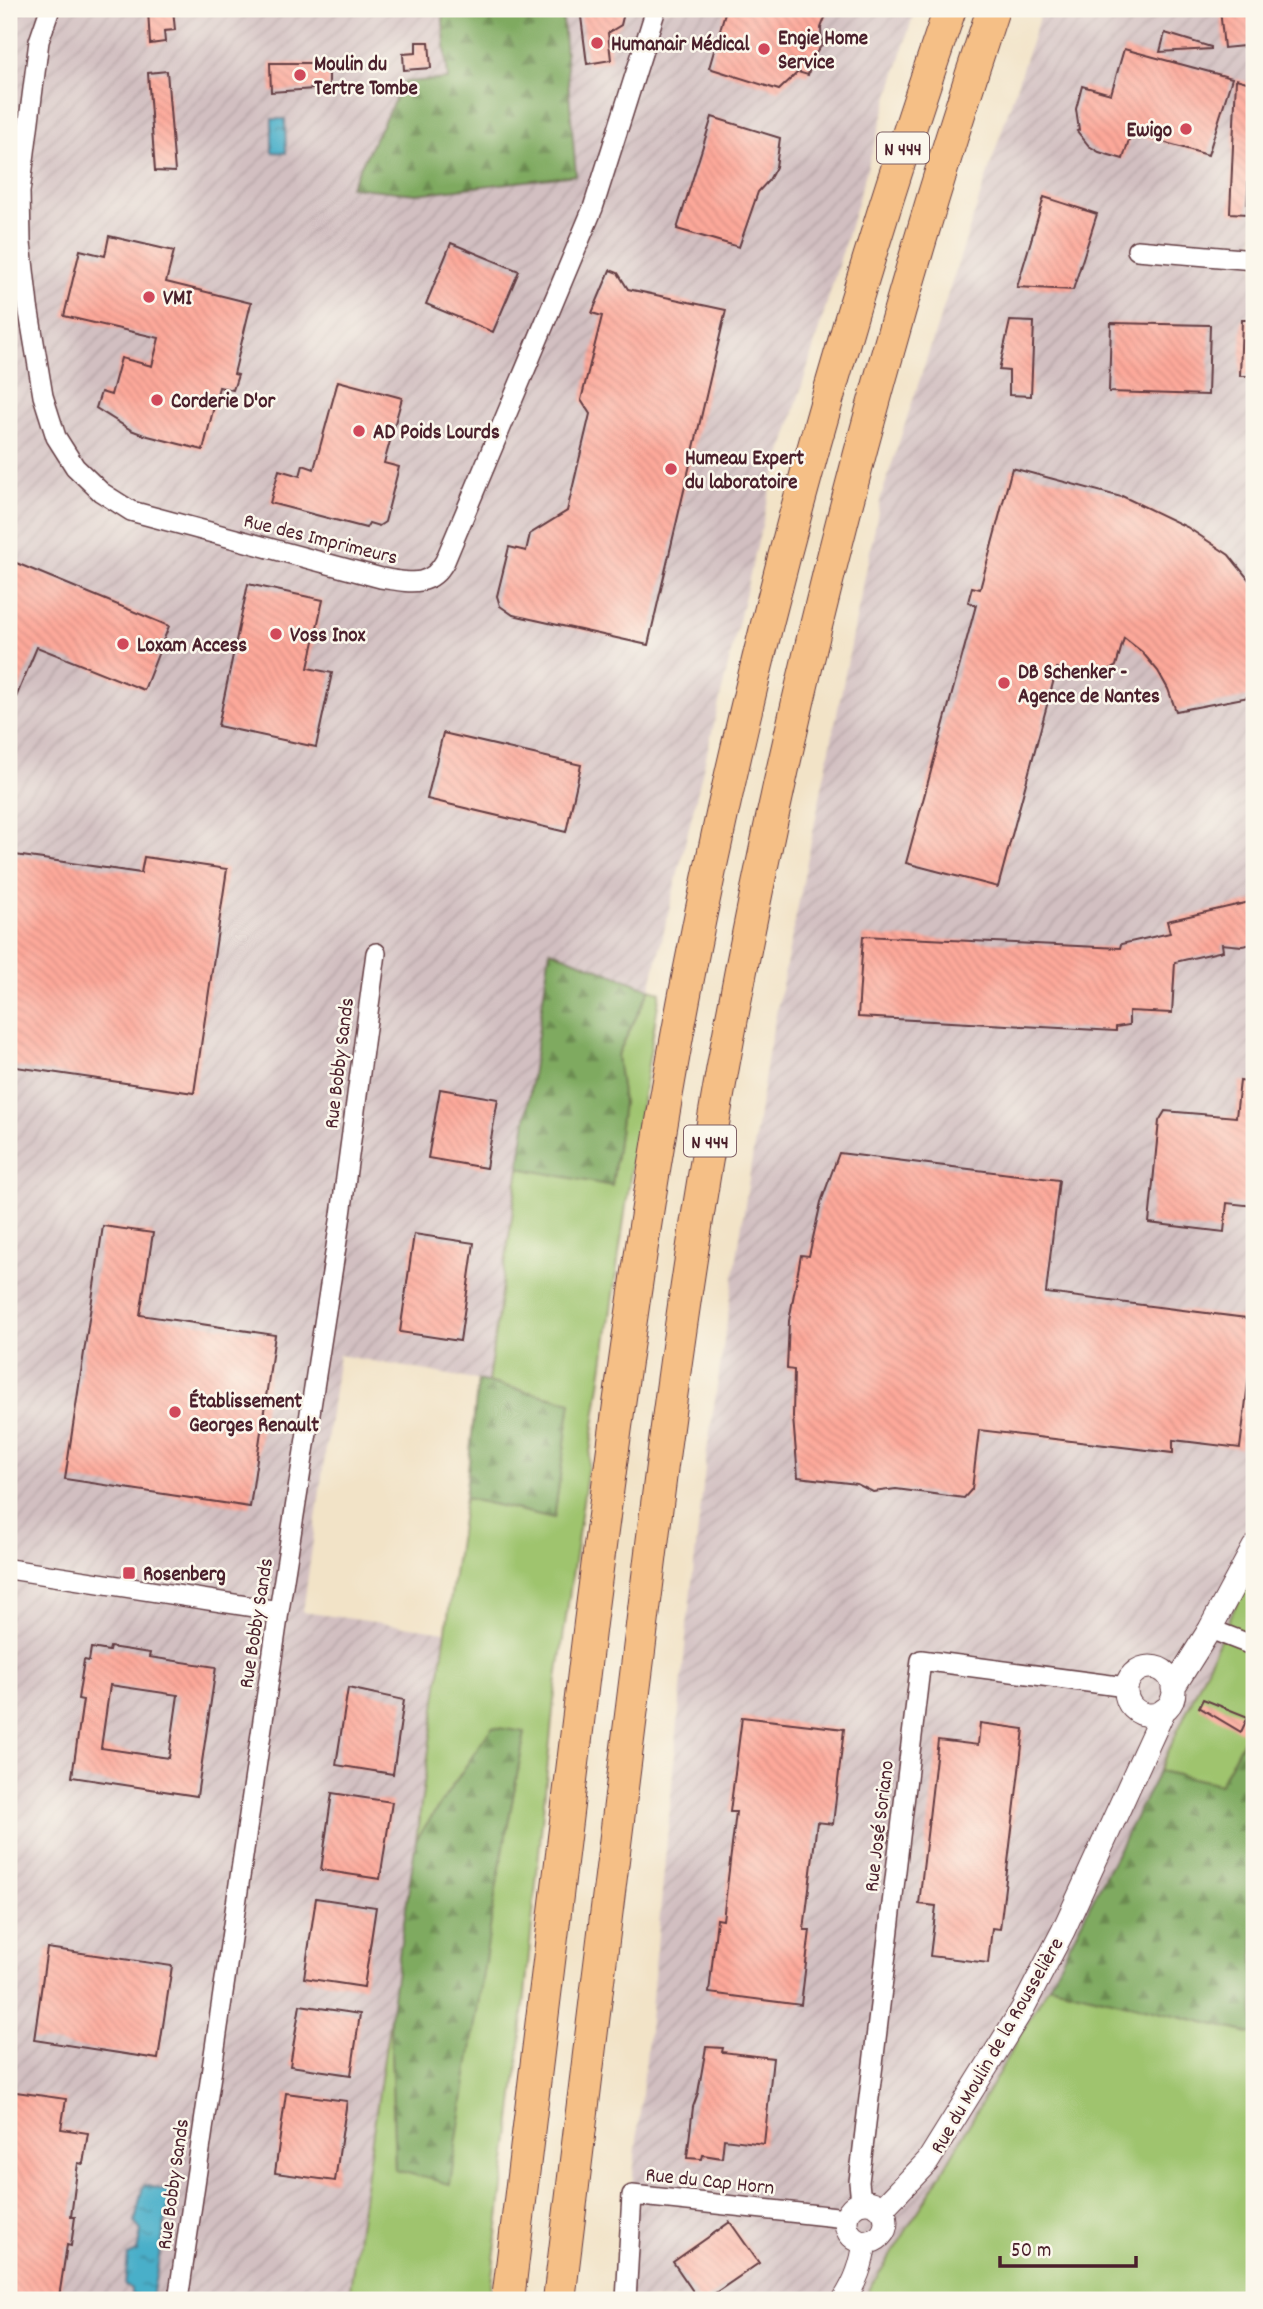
<svg xmlns="http://www.w3.org/2000/svg" width="1263" height="2309" font-family="Dekko,sans-serif">
	<defs>
		<pattern id="industrial-furrows" width="10" height="10" patternUnits="userSpaceOnUse" patternTransform="scale(1.75)"><rect width="10" height="10" fill="#d2bfc1"/><path d="M-1 1l2-2M0 10L10 0M9 11l2-2" fill="none" stroke="#b6a4a6"/></pattern>
		<pattern id="forest-firs" width="22" height="20" patternUnits="userSpaceOnUse" patternTransform="scale(1.75)"><rect width="22" height="20" fill="#7faa61"/><path d="M5 1l3.5 6h-7zM16 11l3.5 6h-7z" fill="#6a8a50"/></pattern>
		<pattern id="water-ripples" width="26" height="14" patternUnits="userSpaceOnUse" patternTransform="scale(1.75)"><rect width="26" height="14" fill="#4aafc9"/><path d="M2 4q2-2 4 0t4 0M15 11q2-2 4 0t4 0" fill="none" stroke="#408ea3"/></pattern>
		<pattern id="building-back-hatch" width="6" height="6" patternUnits="userSpaceOnUse" patternTransform="scale(1.75)"><rect width="6" height="6" fill="#fda89a"/><path d="M-1 5l2 2M0 0l6 6M5-1l2 2" fill="none" stroke="#da9085"/></pattern>
	</defs>
	<rect width="100%" height="100%" fill="#fbf7ec"/>
	<filter id="ink" filterUnits="userSpaceOnUse"><feTurbulence type="fractalNoise" baseFrequency=".0143" numOctaves="2"/><feDisplacementMap in="SourceGraphic" scale="14" xChannelSelector="R" yChannelSelector="G"/><feConvolveMatrix kernelMatrix="1 2 1 2 8 2 1 2 1" color-interpolation-filters="sRGB"/></filter>
	<filter id="wash" filterUnits="userSpaceOnUse"><feTurbulence type="fractalNoise" baseFrequency=".00686" numOctaves="4" result="noise"/><feDisplacementMap in="SourceGraphic" scale="28" xChannelSelector="R" yChannelSelector="G"/><feGaussianBlur stdDeviation="1.57" result="paint"/><feColorMatrix in="noise" values="0 0 0 0 0 0 0 0 0 0 0 0 0 0 0 0 0 1.4 0 .05"/><feComposite in="paint" operator="in"/></filter>
	<g filter="url(#wash)">
		<rect width="100%" height="100%" fill="#f2e3c7"/>
		<path fill="url(#industrial-furrows)" d="M9 9H915L769 496 650 989 550 950 488 1382 339 1355 303 1612 446 1632 348 2300H9Z
			M1042 9H1254V1566L1159 1771 1049 1985 934 2186 863 2300H619L649 2031 687 1626 707 1451 769 1049 881 497Z"/>
		<path fill="#9fc46e" stroke="#74724c" stroke-width="2" d="M650 989 660 992 635 1144 554 1700 519 2056 489 2300H374L349 2295 390 2017 395 2170 497 1884 525 1732 492 1728 416 1840 465 1498 554 1518 571 1402 488 1382 519 1168 612 1185 623 1103 617 1056Z
			M1254 1566V1719L1220 1784 1159 1771Z
			M1049 1985 1254 2034V2300H872L869 2290 934 2186Z"/>
		<path fill="url(#forest-firs)" stroke="#646446" stroke-width="2" d="M442 9H562L576 175 416 194 350 187 404 82 448 79Z
			M550 950 650 989 617 1056 623 1103 612 1186 519 1168Z
			M478 1380 571 1402 554 1518 465 1498Z
			M1254 1719V2034L1049 1985 1159 1771 1220 1784Z
			M492 1727 525 1732 497 1884 450 2184 395 2170 390 2017 416 1840Z"/>
		<path fill="url(#water-ripples)" stroke="#4a677a" stroke-width="2" d="M272 119H285L286 153 272 152Z
			M145 2185 167 2191 170 2196 152 2298 131 2295V2288L125 2286 128 2256 137 2252 141 2231 135 2223 142 2189Z"/>
		<g id="blocks">
			<path fill="url(#building-back-hatch)" fill-rule="evenodd" d="M152 9H173L175 30 164 31 165 42 150 44 148 10Z
				M580 9H625L621 25 608 33 611 60 587 64Z
				M726 9H804L826 15 821 28 822 45 814 56 808 75 798 72 779 90 709 68Z
				M1220 9H1254V45L1224 48Z
				M1165 33 1211 47V49L1160 52Z
				M416 42H429L431 68 404 70 403 54 416 53Z
				M1124 49 1232 78 1208 155 1131 133 1123 159 1099 152 1089 146 1077 131 1079 130 1076 109 1082 86 1111 94Z
				M270 63H329V88L271 92Z
				M167 71 175 172 155 171 148 73Z
				M1236 79 1254 84V164H1249L1247 214 1230 213Z
				M712 117 780 138 776 167 769 180 758 192 739 247 677 229Z
				M1044 197 1097 214 1073 290 1017 287Z
				M109 236 174 251 166 282 251 303 234 374 238 375 233 390 219 387 203 450 144 435 131 430 96 408 101 392 111 395 121 358 152 366 159 338 64 316 80 250 105 256Z
				M451 243 519 271 493 332 426 304Z
				M610 270 618 273 628 289 726 310 648 645 513 615 500 606 497 596 509 547 526 551 530 534 567 511 590 414 581 400 602 316 592 313Z
				M1242 320H1254V376H1240Z
				M1010 321 1034 322 1031 396 1009 395V371L999 370Z
				M1111 323 1210 325 1208 395 1109 392Z
				M338 381 402 398 384 463 399 467 385 522 379 526 369 523 366 528 270 503 279 470 300 476 303 465 314 469Z
				M1012 468 1121 497 1122 496 1187 527 1229 555 1254 586V696L1176 711 1168 689 1158 671 1142 652 1124 638 1116 666 1106 672 1083 676 1057 668 998 887 906 863 976 605 968 602 972 587 980 589Z
				M9 560 169 626 144 690 37 647 9 714Z
				M248 584 323 600 308 668 332 673 316 747 218 726Z
				M443 733 581 765 566 832 427 799Z
				M15 855 141 873 144 857 227 869 194 1093 9 1066V901Z
				M1254 901V944L1242 946 1222 944 1223 951 1175 962 1172 1013 1129 1011V1025L1116 1027V1031L858 1017 863 936 1120 948 1121 944 1170 933 1167 921Z
				M1240 1081 1254 1083V1206L1227 1203 1224 1232 1149 1223 1159 1121 1165 1111 1236 1117Z
				M440 1089 498 1099 486 1168 428 1158Z
				M839 1153 1059 1180 1046 1293 1254 1319V1335L1240 1448 1173 1440V1453L979 1430 972 1489 964 1498 896 1489 873 1492 857 1484 798 1477 793 1417 794 1370 787 1369 789 1321 801 1255 809 1256 821 1202Z
				M103 1226 153 1233 140 1315 275 1335 250 1507 65 1479Z
				M414 1234 474 1243 460 1341 400 1332Z
				M110 1647 150 1653 149 1657 216 1667 197 1796 72 1777 83 1700 78 1699 84 1660 89 1661 91 1648 109 1651ZM110 1685 178 1695 169 1758 101 1748Z
				M348 1688 404 1700 393 1774 336 1765Z
				M1203 1699 1248 1717 1241 1732 1199 1707Z
				M742 1717 844 1729 833 1824 817 1822 804 1930H810L801 2005 709 1993 717 1919 723 1920 736 1812H730Z
				M980 1723 1024 1729 1000 1929 992 1928 988 1963 930 1956 936 1906 919 1904 938 1740 978 1745Z
				M332 1793 392 1802 380 1879 321 1870Z
				M316 1898 376 1907 364 1987 304 1978Z
				M47 1948 172 1966 158 2059 34 2040Z
				M300 2005 360 2014 351 2075 290 2066Z
				M706 2047 723 2048 722 2052 773 2058 764 2144 724 2139 722 2158 703 2155 702 2159 687 2158 693 2107 698 2093Z
				M9 2091 66 2099 61 2129 88 2133 83 2164 78 2163 71 2217H75L71 2246 67 2245 59 2297 38 2294 37 2300 9 2296Z
				M286 2093 347 2101 335 2181 275 2173Z
				M730 2222 759 2263 705 2300H699L673 2262Z"/>
		</g>
	</g>
	<g filter="url(#ink)">
		<use href="#blocks" fill-opacity="0" stroke="#633c42" stroke-width="2"/>
		<g fill="none" stroke-linecap="round" stroke-linejoin="round">
			<defs>
				<path id="minor" d="M50 9 39 41 20 192 21 243 28 306 43 396 56 437 75 467 101 492 131 511 381 578C408 582 430 589 445 561L593 208 656 9
					M1137 250 1254 260
					M9 1569 279 1611
					M1210 1629 1254 1646
					M861 2202 859 2182 921 1660 1126 1687
					M178 2300 279 1611 341 1215 376 953
					M626 2300 632 2195 846 2218"/>
				<path id="tertiary" d="M1126 1691a24 24 0 1 1 48 0a24 24 0 1 1-48 0Z
					M1173 1688 1210 1629 1254 1547
					M846 2222a20 20 0 1 1 40 0a20 20 0 1 1-40 0Z
					M882 2209 928 2161 1023 2008 1063 1931 1164 1710
					M844 2300C856 2281 862 2265 865 2242"/>
				<path id="trunk" d="M508 2300C535 2075 562 1849 590 1623 618 1406 647 1188 689 973 753 645 842 324 950 9
					M559 2300C585 2086 611 1873 638 1659 659 1484 681 1309 711 1135 776 753 871 377 993 9"/>
			</defs>
			<use href="#minor" stroke="#633c42" stroke-width="22"/>
			<use href="#tertiary" stroke="#633c42" stroke-width="25"/>
			<use href="#trunk" stroke="#633c42" stroke-width="34"/>
			<use href="#minor" stroke="#fff" stroke-width="19"/>
			<use href="#tertiary" stroke="#fff" stroke-width="23"/>
			<use href="#trunk" stroke="#f5bf86" stroke-width="32"/>
		</g>
	</g>
	<g fill="#d1495b" stroke="#fbf7ec" stroke-width="2.5">
		<circle cx="597" cy="43" r="7"/>
		<circle cx="764" cy="49" r="7"/>
		<circle cx="300" cy="75" r="7"/>
		<circle cx="1186" cy="129" r="7"/>
		<circle cx="149" cy="297" r="7"/>
		<circle cx="157" cy="400" r="7"/>
		<circle cx="359" cy="431" r="7"/>
		<circle cx="671" cy="469" r="7"/>
		<circle cx="276" cy="634" r="7"/>
		<circle cx="123" cy="644" r="7"/>
		<circle cx="1004" cy="683" r="7"/>
		<circle cx="175" cy="1412" r="7"/>
		<rect x="122" y="1566" width="14" height="14" rx="3.5"/>
	</g>
	<g text-anchor="middle" stroke-width="5" stroke-linejoin="round" paint-order="stroke">
		<g fill="#fbf7ec" stroke="#7f6065" stroke-width="2">
			<rect x="877" y="132.5" width="52" height="31" rx="5"/>
			<rect x="684" y="1125.5" width="52" height="31" rx="5"/>
		</g>
		<g font-size="19" font-weight="bold" fill="#4a1f2b">
			<text x="903" y="155">N 444</text>
			<text x="710" y="1148">N 444</text>
		</g>
		<g font-size="21" font-weight="bold" fill="#4a1f2b" stroke="#fbf7ec" text-anchor="start">
			<text x="778" y="44">Engie Home<tspan x="778" dy="24">Service</tspan></text>
			<text x="611" y="50">Humanair Médical</text>
			<text x="314" y="70">Moulin du<tspan x="314" dy="24">Tertre Tombe</tspan></text>
			<text x="1172" y="136" text-anchor="end">Ewigo</text>
			<text x="163" y="304">VMI</text>
			<text x="171" y="407">Corderie D'or</text>
			<text x="373" y="438">AD Poids Lourds</text>
			<text x="685" y="464">Humeau Expert<tspan x="685" dy="24">du laboratoire</tspan></text>
			<text x="290" y="641">Voss Inox</text>
			<text x="137" y="651">Loxam Access</text>
			<text x="1018" y="678">DB Schenker -<tspan x="1018" dy="24">Agence de Nantes</tspan></text>
			<text x="189" y="1407">Établissement<tspan x="189" dy="24">Georges Renault</tspan></text>
			<text x="143" y="1580">Rosenberg</text>
		</g>
		<g font-size="21" fill="#4a1f2b" stroke="#fbf7ec">
			<text transform="translate(321 538) rotate(14)" y="7">Rue des Imprimeurs</text>
			<text transform="translate(338 1063) rotate(-83)" y="7">Rue Bobby Sands</text>
			<text transform="translate(255 1623) rotate(-81)" y="7">Rue Bobby Sands</text>
			<text transform="translate(878 1826) rotate(-83)" y="7">Rue José Soriano</text>
			<text transform="translate(996 2045) rotate(-60)" y="7">Rue du Moulin de la Rousselière</text>
			<text transform="translate(710 2180) rotate(6)" y="7">Rue du Cap Horn</text>
			<text transform="translate(172 2184) rotate(-82)" y="7">Rue Bobby Sands</text>
		</g>
	</g>
	<rect width="1263" height="2309" fill="none" stroke="#fbf7ec" stroke-width="35"/>
	<path d="M1000 2256v10h136v-10" fill="none" stroke="#4a1f2b" stroke-width="3.5"/>
	<text x="1011" y="2256" font-size="21" fill="#4a1f2b" stroke="#fbf7ec" stroke-width="5" paint-order="stroke">50 m</text>
</svg>
